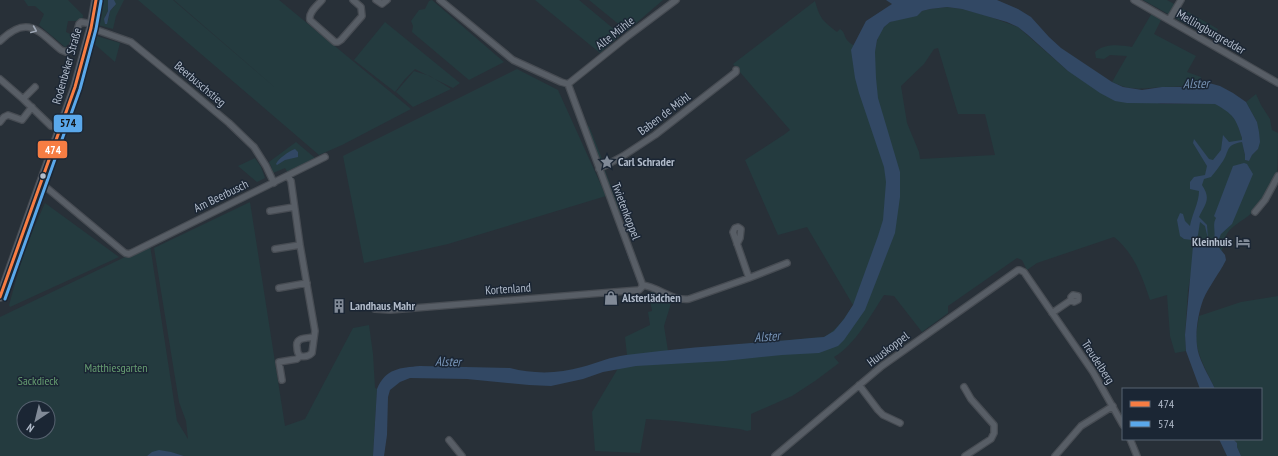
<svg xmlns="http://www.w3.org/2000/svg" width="1278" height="456" font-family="'PT Sans Narrow',sans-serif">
	<rect width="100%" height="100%" fill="#283038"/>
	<path fill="#243b3f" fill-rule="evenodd" d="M24 0H68L83 15 82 23 78 21H68L66 32 72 35 69 44 65 47 39 25 44 14 35 6H28Z
		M104 0H108V11L105 16 108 21 110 11 114 7V0H124L116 16 113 29 98 25Z
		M138 0H173L279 91 174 0H279L411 109 342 145 319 155Z
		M432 0 504 62 469 80 412 32 413 26 411 21 419 10 425 9 429 1Z
		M535 0H579L621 35 600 53Z
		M589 0H663L627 31Z
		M1143 0H1167L1218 29 1213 39Z
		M815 1C820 19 823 21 837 32L840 29C845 32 844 36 847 40 853 48 867 49 875 51 877 40 879 29 890 22L920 13 922 11 930 9 947 7 962 9 985 15 1018 27 1068 71 1161 104H1216L1228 111 1237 122 1242 138V141L1245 155V160L1249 161 1252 155 1258 149 1257 122 1246 102 1256 94 1261 105 1270 119 1272 130 1278 133C1278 142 1278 165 1277 173 1273 183 1263 202 1255 210 1239 226 1224 225 1222 251L1217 245 1191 274 1188 290 1185 335 1186 351 1175 353 1170 336 1167 295 1150 300C1142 276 1134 253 1114 237L1037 263 1027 270 1022 260 1017 258 948 306V313L922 332 894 296 884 295C870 316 856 344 834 357L839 363 815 381 792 396 751 414V430L747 431 740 429 675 421 646 419 640 453 595 451 592 412 617 370 627 355 625 337 650 325 648 312 652 311 649 295 652 291 672 300 664 326 668 351 824 337C838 329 844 319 853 305L807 227 778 235 745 160 785 134 790 130 733 64ZM938 48 958 114H985L995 155 920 159 919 152 907 123 901 86 924 64 934 49Z
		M1152 13 1162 18 1154 34 1196 56 1187 72 1201 77V84C1188 86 1177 87 1164 87 1142 88 1133 92 1112 82L1127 56 1110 55 1104 59 1096 58 1095 52C1105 43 1120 45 1132 47Z
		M385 22 460 83 453 88 415 69 405 79 395 92 354 60Z
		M93 35 120 43 115 62 91 41Z
		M517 69 558 90 606 196 448 244 364 263 343 156Z
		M414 71 430 76 451 89 413 107 396 92Z
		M589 126 604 164 600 162 586 127Z
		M296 142 315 158 288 173 285 168 273 173 271 166 269 162Z
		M255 158 261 167 265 178 257 182 238 166Z
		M605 170 621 213 619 214 603 172Z
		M250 202 285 426 305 419 353 328 369 325 373 354 375 388 377 389 373 456H184C173 452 156 448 147 456H0V317L150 245 177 421 188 439 186 421 179 402 154 248ZM24 408H48V432H24Z
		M45 203 119 257 10 307 9 305 25 248Z
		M1278 296V456H1241L1237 447V443L1233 439H1261V389H1215C1208 373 1197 356 1196 339 1196 331 1198 324 1199 316L1241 302Z"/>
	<path fill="#324864" d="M108 0H114L116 4 110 11 107 24H105L104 19 108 11Z
		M886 0H997L1018 9 1031 17 1049 37 1061 48 1112 82 1123 87 1142 90 1162 87H1181L1209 83 1220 86 1233 93 1246 102 1257 122 1259 132 1260 142 1258 149 1252 155 1249 161 1245 160V155L1242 142C1225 145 1230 150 1223 161 1219 167 1215 172 1211 177L1204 179 1202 185C1211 199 1206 203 1199 217L1207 225 1208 239 1205 226 1200 222 1198 235 1195 240 1197 245 1212 243 1214 241 1218 243 1217 245 1225 255 1226 260C1219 274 1209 286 1203 300 1197 317 1194 339 1199 355 1203 367 1210 378 1215 389H1200L1186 351 1185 335 1193 246 1192 240 1184 239 1180 236 1177 220 1180 213 1183 214 1185 221 1190 226C1192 214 1199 203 1199 191L1190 189V182L1194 177 1205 175 1207 166 1193 143 1194 139 1209 159 1213 160 1221 150 1223 135 1229 142 1242 140V138C1236 118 1233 114 1215 104L1127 103 1115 101 1100 93 1068 71 1028 35 1018 27 1007 22 962 9 947 7 930 9 922 11 917 16 890 22 884 27 877 40 875 52 876 78 878 98 900 172V197L895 233 865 310 844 340 838 346 819 353 782 355 724 361 636 366 603 372 583 379 551 386 529 385 467 379 410 378 400 382 390 390 388 397 387 435 384 456H373L377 389C386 368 400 368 420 366L510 368C533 374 558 374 582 367 597 363 610 357 626 355 687 347 749 344 811 338L824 337 834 331 844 319 853 305 878 236 883 220 886 182 884 167 859 93 855 78 851 50 866 21 892 4Z
		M295 149 298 152V157L285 160 277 165 276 164C278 159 289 151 295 149Z
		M1244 163 1247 164 1253 174 1232 224 1221 234 1218 241 1214 239C1216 231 1212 225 1216 218L1214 216 1216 211 1233 166Z
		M1219 439H1233L1237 443V447L1241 456H1227Z
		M159 450 171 452 184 456H147L152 452Z"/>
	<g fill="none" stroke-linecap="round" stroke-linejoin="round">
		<path stroke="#324864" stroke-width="1.5" d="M625 245 630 260
			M633 267 638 281"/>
		<defs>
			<path id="street" d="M322 0C318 5 308 12 310 20L335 42H338L341 40 362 16 361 7 353 0
				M376 0 382 4 387 0
				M1134 0 1278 83
				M1169 20 1181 0
				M91 28 131 42 186 87 229 123 254 147 266 166 274 183
				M0 41C28 14 38 31 61 50L66 52 72 49 79 24 81 22 92 24
				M0 79 23 99 51 126 61 128
				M568 84 628 36 676 0
				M23 99 35 87
				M0 122 4 117 8 115 22 120 32 107
				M599 169 623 156 655 135 736 72V70
				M41 183 125 253 129 254 325 157
				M270 211 294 207
				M1255 212 1265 200 1278 176
				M737 244 740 238 741 229 738 227 735 228 733 232 749 278
				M275 249 300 245
				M642 285C659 287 671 301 689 299L749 278 787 263
				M279 288 307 283
				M375 309 390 310 639 290 643 286 568 84 561 82 513 60 440 0
				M1052 313 1071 300 1074 302 1078 300V296L1073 295 1071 297V300
				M300 356C297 353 297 350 297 347 295 337 307 338 314 337
				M282 380 279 362 297 359 300 356C304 357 309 356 312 353L315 331 300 245 291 181 288 176
				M859 385 878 410 883 415 900 423
				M964 387 971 399 994 425V433L991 439 965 456
				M1130 439 1137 456
				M449 440 462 456
				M775 456 882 366 1018 270H1020L1024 272 1093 372 1123 425
				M1055 456 1081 426 1113 406"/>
			<path id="secondary" d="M0 297 75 87 91 28 96 0"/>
		</defs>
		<use href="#street" stroke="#474c53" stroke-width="8"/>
		<use href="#secondary" stroke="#474c53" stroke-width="10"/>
		<use href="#street" stroke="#585e66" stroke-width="5.5"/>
		<use href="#secondary" stroke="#5c626b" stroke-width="8"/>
		<defs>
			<path id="bus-1" d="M0 297 75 87 91 28 96 0"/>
			<path id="bus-2" d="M5 299 80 89 96 29 101 1"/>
		</defs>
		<use href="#bus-1" stroke="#1b2634" stroke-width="6"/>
		<use href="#bus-2" stroke="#1b2634" stroke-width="6"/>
		<use href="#bus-1" stroke="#f77d43" stroke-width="3"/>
		<use href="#bus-2" stroke="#5aa8eb" stroke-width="3"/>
	</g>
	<defs><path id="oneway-chevron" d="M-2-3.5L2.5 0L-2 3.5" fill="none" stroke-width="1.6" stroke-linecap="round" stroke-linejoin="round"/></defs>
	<use stroke="#9fa8b6" href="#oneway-chevron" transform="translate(34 30) rotate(23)"/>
	<defs>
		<symbol id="sight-bare" viewBox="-9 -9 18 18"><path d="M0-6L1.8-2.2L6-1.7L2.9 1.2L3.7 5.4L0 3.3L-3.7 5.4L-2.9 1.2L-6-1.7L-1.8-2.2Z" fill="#818a97" stroke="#1b2634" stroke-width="2.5" paint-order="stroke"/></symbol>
		<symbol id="hotel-bare" viewBox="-9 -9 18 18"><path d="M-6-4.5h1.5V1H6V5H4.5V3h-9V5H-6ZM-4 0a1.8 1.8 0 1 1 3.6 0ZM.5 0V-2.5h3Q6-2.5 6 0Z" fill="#818a97" stroke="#1b2634" stroke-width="2.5" paint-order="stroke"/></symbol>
		<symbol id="shop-bare" viewBox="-9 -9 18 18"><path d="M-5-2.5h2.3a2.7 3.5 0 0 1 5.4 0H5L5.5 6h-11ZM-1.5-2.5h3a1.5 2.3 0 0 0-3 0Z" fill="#818a97" stroke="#1b2634" stroke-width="2.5" paint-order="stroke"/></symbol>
		<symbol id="building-bare" viewBox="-9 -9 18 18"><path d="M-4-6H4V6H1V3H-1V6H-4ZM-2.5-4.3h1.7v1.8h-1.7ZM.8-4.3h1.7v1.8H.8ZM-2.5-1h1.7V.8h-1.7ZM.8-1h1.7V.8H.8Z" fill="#818a97" stroke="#1b2634" stroke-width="2.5" paint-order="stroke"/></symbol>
	</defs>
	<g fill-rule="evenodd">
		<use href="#sight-bare" x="597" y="152" width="20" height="20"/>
		<use href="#hotel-bare" x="1233" y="232" width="20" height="20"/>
		<use href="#shop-bare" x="601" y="288" width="20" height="20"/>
		<use href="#building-bare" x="329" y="296" width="20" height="20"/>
	</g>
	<circle fill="#b1bbca" stroke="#1b2634" stroke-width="1.5" cx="43" cy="176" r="3.5"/>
	<g text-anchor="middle" stroke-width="3" stroke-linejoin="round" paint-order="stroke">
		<g font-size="12" fill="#b1bbca" stroke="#1b2634">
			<text transform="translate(1211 32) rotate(30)" y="4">Mellingburgredder</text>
			<text transform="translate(615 33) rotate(-38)" y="4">Alte Mühle</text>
			<text transform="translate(67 66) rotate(-74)" y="4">Rodenbeker Straße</text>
			<text transform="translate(200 84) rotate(40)" y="4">Beerbuschstieg</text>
			<text transform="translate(664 114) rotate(-37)" y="4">Baben de Möhl</text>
			<text transform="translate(221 196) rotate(-26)" y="4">Am Beerbusch</text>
			<text transform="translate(626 211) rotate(69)" y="4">Twietenkoppel</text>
			<text transform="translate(508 289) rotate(-4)" y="4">Kortenland</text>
			<text transform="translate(888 349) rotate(-37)" y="4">Huuskoppel</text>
			<text transform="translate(1098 362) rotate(57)" y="4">Treudelberg</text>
		</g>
		<g font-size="12" font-weight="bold" fill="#b1bbca" stroke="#1b2634" text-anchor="start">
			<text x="618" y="166">Carl Schrader</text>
			<text x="1232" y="246" text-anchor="end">Kleinhuis</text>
			<text x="622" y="302">Alsterlädchen</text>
			<text x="350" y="310">Landhaus Mahr</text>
		</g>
		<g font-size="12" fill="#669d71" stroke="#1b2634">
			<text x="116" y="372">Matthiesgarten</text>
			<text x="38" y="385">Sackdieck</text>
		</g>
		<g font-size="13" font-style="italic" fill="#7692b4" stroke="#1b2634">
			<text transform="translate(1196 83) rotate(-1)" y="5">Alster</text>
			<text transform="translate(767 336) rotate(-5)" y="5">Alster</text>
			<text transform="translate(448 361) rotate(1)" y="5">Alster</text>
		</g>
	</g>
	<g stroke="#1b2634" stroke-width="1.5">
		<rect x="53" y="114" width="30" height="19" rx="4" fill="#5aa8eb"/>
		<rect x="37" y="140" width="31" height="19" rx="4" fill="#f77d43"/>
	</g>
	<g font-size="11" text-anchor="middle" font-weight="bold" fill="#fff">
		<text x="53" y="154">474</text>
	</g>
	<g font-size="11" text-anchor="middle" font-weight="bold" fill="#111">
		<text x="68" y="127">574</text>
	</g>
	<rect x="1122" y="388" width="140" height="52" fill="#1b2634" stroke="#576270"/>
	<rect x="1130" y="401" width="20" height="6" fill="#f77d43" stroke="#576270"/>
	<text x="1158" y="408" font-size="12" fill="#b1bbca">474</text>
	<rect x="1130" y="421" width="20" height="6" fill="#5aa8eb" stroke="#576270"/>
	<text x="1158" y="428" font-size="12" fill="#b1bbca">574</text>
	<g transform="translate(36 420) rotate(215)"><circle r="19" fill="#1b2634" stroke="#576270"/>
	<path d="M0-3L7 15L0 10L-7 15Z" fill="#818a97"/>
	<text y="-6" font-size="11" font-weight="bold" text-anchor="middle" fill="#b1bbca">N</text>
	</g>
</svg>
